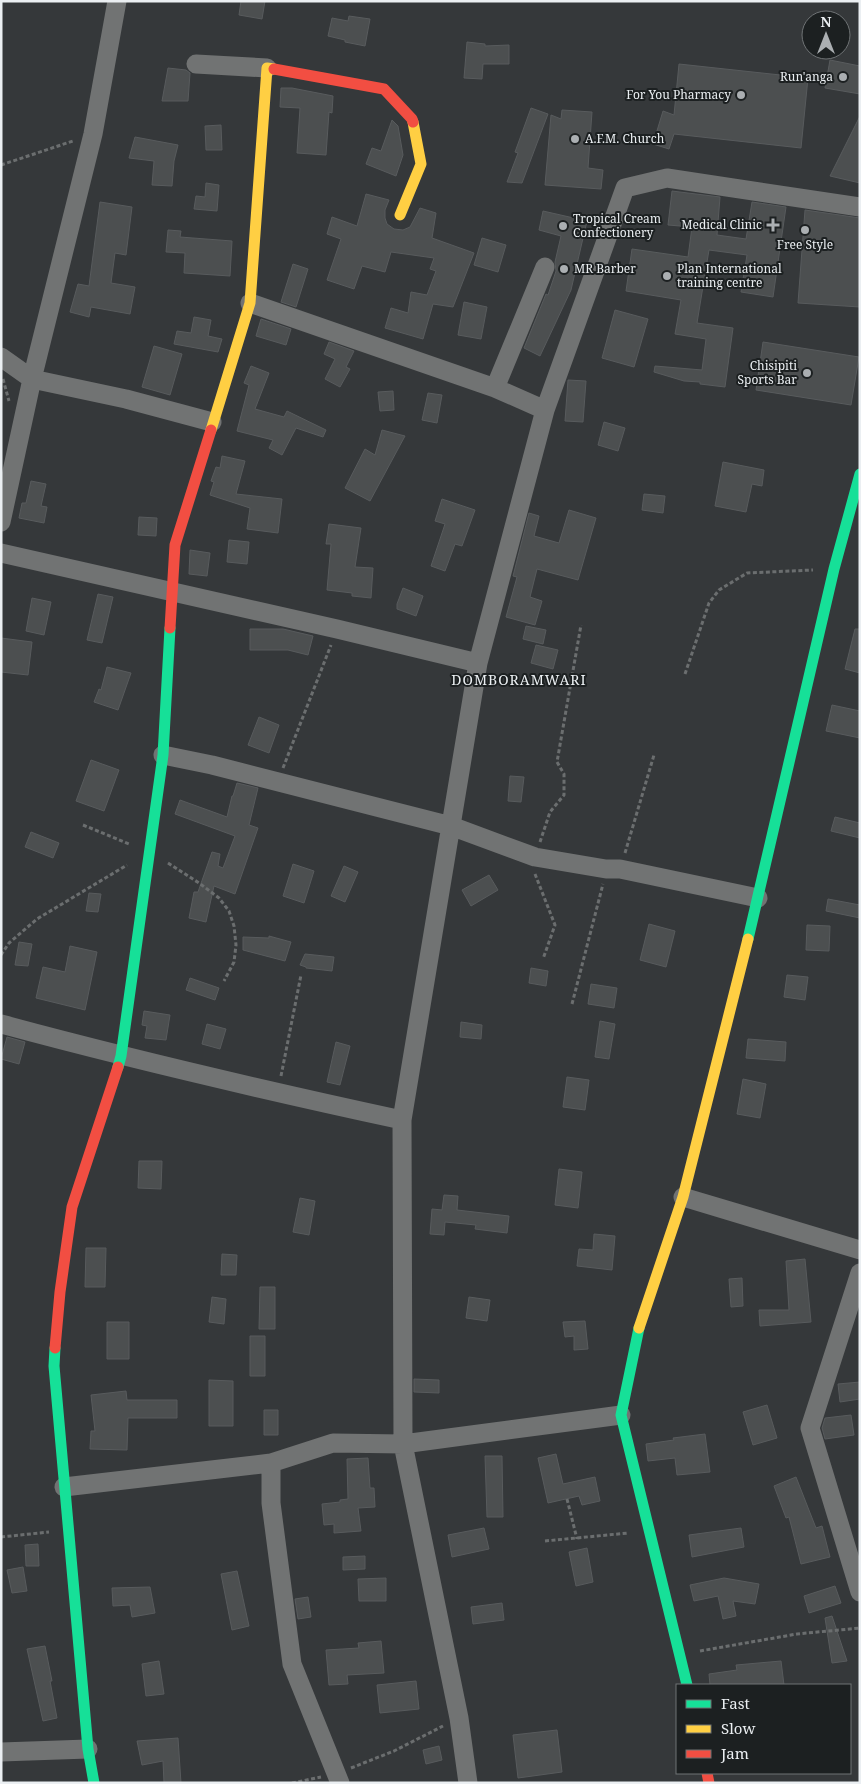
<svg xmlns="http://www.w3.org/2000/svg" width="861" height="1784" font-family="'Noto Serif',serif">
	<rect width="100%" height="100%" fill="#35383a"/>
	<path fill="#4c4f50" stroke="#585b5d" d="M241 1H265L262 19 239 15Z
		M349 16 370 19 365 46 345 42V40L328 36 332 18 348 21Z
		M467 42 485 44V46L509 45V64H483L482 79 464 78Z
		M830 60 860 66V94L825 88Z
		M679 64 808 78 801 148 674 134 669 149 653 144 663 111 674 115Z
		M168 68 186 70 190 73 188 101H162Z
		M281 88H292L333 96 332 113 329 112 326 155 297 153 300 108 280 107Z
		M531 108 548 114 522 183 507 182 518 153 515 152Z
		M562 110 592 112 588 168 603 170 601 189 545 185 551 115 561 119Z
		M860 116V183L830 176Z
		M392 120 398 126 403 155 396 176 366 164 372 148 381 151Z
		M221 125 222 150H206L205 126Z
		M135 137 178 145 174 161 172 186 152 185 154 161 129 158Z
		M206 183 219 185 217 211 194 209 196 196 205 197Z
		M672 191 720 197 717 235 746 239 752 202 786 207 773 297 741 292 747 255 709 250 697 323 733 328 725 387 700 384V382L684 381 654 372 655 366 702 370 706 339 675 334 681 300 626 291 632 249 688 257 692 227 668 225Z
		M366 194 389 200 385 210V218L387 224 394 229 403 230 410 227 420 208 436 213 432 238 474 253 453 307 433 304 423 339 385 328 391 308 408 313 411 292 427 295 436 271 430 269 434 258 391 252 385 272 362 266 354 289 327 280 341 239 327 234 332 217 357 226Z
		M100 202 132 207 126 255 115 253 111 283 135 287 130 314 91 307 89 317 70 312 78 284 89 286Z
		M805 210 860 218V307L798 303Z
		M543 211 587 221 571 290 540 356 524 348 546 294 548 295 556 271 555 262 561 236 539 230Z
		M168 230 181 231 180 237 232 241 230 276 184 273 185 253 166 252Z
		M482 238 506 245 498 272 474 265Z
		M293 264 308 269 296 307 281 302Z
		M464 302 487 307 481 339 458 335Z
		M615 310 648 319 634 367 602 358Z
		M194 317 211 320 208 336 222 339 218 352 174 344 177 331 191 333Z
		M261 319 291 329 286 345 256 336Z
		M329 342 354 351 346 367 350 369 340 387 325 379 335 359 324 354Z
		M763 342 859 357 851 405 756 390Z
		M154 346 182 354 170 395 142 387Z
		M251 366 269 373 255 409 284 417 287 411 326 430 323 437 296 428 282 455 269 448 273 440 237 431 249 385 244 383Z
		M568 380 586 381 583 422 565 421Z
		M393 391 394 410 380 411 378 392Z
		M428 393 442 395 437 423 422 420Z
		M604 422 625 428 618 451 598 445Z
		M382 430 405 436 370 501 345 488 365 449 375 455Z
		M222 456 245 461 236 494 282 499 278 533 247 529 250 508 210 495 214 482 211 481 216 467 220 468Z
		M723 462 764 470 762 486 752 484 746 512 715 506Z
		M31 481 46 484 41 506 47 507 44 523 19 518 22 503H26Z
		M644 494 665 496 663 513 642 510Z
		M442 499 475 510 462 546 455 544 445 571 431 566 445 524 435 521Z
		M569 510 596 518 578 580 537 569 530 597 542 601 535 625 506 617 517 577 513 576 529 513 539 516 534 536 559 543Z
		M139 517 157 518 156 536 138 535Z
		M329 524 361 528 355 567 373 568 371 598 352 596V593L327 590 331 544H326Z
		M229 540 249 542 247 564 227 562Z
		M190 550 210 553 207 576 189 574Z
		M403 588 423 596 416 616 397 609V604Z
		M98 594 113 597 102 643 87 640Z
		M32 598 51 602 44 635 26 631Z
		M526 626 546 630 543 644 523 639Z
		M250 629H283L313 636 308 655 288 650H250Z
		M855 629H860V673L845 669Z
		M1 638 32 642 28 675 1 672Z
		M536 645 558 650 553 669 531 663Z
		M107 667 131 673 118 710 94 702 99 689 101 690Z
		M832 705 860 711V738L826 731Z
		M259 717 279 725 269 753 248 745Z
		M91 760 119 770 104 811 76 801Z
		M510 776 524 777 521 802 508 801Z
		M237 783 258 788 249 825 258 828 235 894 214 886 206 922 189 918 194 892H198L212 852 220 854 218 866 223 868 235 836 175 814 180 800 227 817 232 796H233Z
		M835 817 860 823V838L831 831Z
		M31 832 59 843 53 858 25 847Z
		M293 864 314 871 304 903 283 896Z
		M344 866 358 872 345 902 331 896Z
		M489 875 498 890 471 906 462 890Z
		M89 893 101 894 98 912 86 911Z
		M828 899 860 905V918L826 911Z
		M649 924 675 931 666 967 640 960Z
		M807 925 830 926 829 951 806 950Z
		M269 936 291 942 285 961 243 950V937L269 938Z
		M19 942 32 944 28 966 15 965Z
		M70 946 97 952 85 1010 36 998 43 967 65 972Z
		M305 954 334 957 332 971 306 968V967L300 965Z
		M531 968 548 971 546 986 529 983Z
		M787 975 808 977 805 1000 784 997Z
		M190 978 219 988 215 1000 186 990Z
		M591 984 617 988 614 1008 588 1004Z
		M144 1011 170 1015 166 1040 145 1038 147 1026 142 1025Z
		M600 1021 615 1024 609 1059 595 1057Z
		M461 1022 482 1025 481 1039 460 1037Z
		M207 1024 226 1029 220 1049 202 1044Z
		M7 1037 25 1042 19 1064 1 1059Z
		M748 1039 786 1042 785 1061 746 1058Z
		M336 1042 350 1046 340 1085 327 1082Z
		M567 1077 589 1080 585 1110 563 1107Z
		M743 1079 766 1084 760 1118 737 1114Z
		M139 1161H162L161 1189 138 1188Z
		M559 1169 582 1172 578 1208 555 1205Z
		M444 1195 458 1196 457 1210 509 1216 507 1233 475 1229 476 1225 445 1222 444 1235 430 1234 432 1209 442 1210Z
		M300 1198 315 1201 309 1235 293 1232Z
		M594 1234 615 1236 612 1270 577 1266 579 1249 593 1250Z
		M86 1248H106L105 1287H85Z
		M222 1254 237 1255 236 1275H221Z
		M805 1259 811 1322 760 1326 759 1310H789L786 1261Z
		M742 1278 743 1306 731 1307 729 1279Z
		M260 1287H275V1329H259Z
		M212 1297 226 1299 224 1324 209 1322Z
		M469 1297 490 1300 487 1321 466 1318Z
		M585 1321 588 1349 574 1350V1336L565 1337 563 1322Z
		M107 1322H129V1359H107Z
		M250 1336H265V1376H250Z
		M414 1379 439 1380V1393L414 1392Z
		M209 1380 233 1381V1426H209Z
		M860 1382V1399L840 1402 838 1384Z
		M126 1391 127 1400H177V1418H128L127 1450 90 1449 91 1431H95L91 1395Z
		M767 1405 777 1438 753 1445 743 1412Z
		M264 1410H278V1435H264Z
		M851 1415 854 1435 825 1439 822 1428 825 1418Z
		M705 1434 710 1472 677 1475 675 1458 648 1461 646 1444 674 1440 673 1438Z
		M556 1454 563 1484 595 1477 600 1501 582 1505 579 1496 548 1503 538 1458Z
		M485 1456H502L503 1517H487Z
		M368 1458 370 1488H374L375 1507 358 1508 361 1531 334 1533V1524L324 1525 322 1504 340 1502V1500L348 1499 347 1459Z
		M796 1477 816 1528 822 1526 830 1557 801 1564 789 1517 786 1518 774 1486Z
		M484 1528 489 1549 452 1557 448 1535Z
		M741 1528 744 1547 692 1557 689 1535Z
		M38 1544 39 1566H26L25 1545Z
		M587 1548 593 1582 576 1586 569 1552Z
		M365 1556V1569L343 1570V1557Z
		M23 1567 27 1591 12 1593 7 1570Z
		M237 1571 249 1626 232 1630 221 1574Z
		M386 1578V1601H359L358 1579Z
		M724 1578 759 1584 755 1604 733 1601 736 1616 723 1619 718 1596 694 1601 690 1585Z
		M835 1586 841 1603 809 1613 804 1596Z
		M150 1587 155 1613 132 1617 130 1605 113 1606 112 1588Z
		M308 1597 311 1617 298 1619 295 1599Z
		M502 1603 504 1620 473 1624 471 1607Z
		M832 1616 847 1661 832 1663 825 1618Z
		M381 1641 384 1673 347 1675 348 1684 329 1685 326 1650 359 1648 358 1643Z
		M45 1646 52 1681H50L57 1718 43 1721 27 1649Z
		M159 1661 164 1694 146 1696 142 1664Z
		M781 1661 784 1685H710L709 1674 737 1670 736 1665Z
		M416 1681 419 1709 380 1713 377 1685Z
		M557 1730 562 1772 518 1778 513 1735Z
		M178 1738 181 1783H164L163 1761 142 1765 137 1741Z
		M439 1746 442 1760 426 1764 423 1750Z"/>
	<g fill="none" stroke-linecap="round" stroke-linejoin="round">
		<path stroke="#6b6e6f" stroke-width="3" stroke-dasharray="4 2.5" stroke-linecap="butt" d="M1 165 73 141
			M3 379 9 401
			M685 674 709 603 719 590 747 573 813 570
			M283 768 331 645
			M83 825 129 844
			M540 842 550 812 564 795V774L557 762 581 625
			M625 853 654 755
			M168 863 199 883 219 898 229 911 234 926 236 945 234 962 224 981
			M535 874 555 925 543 959
			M1 955 9 943 37 919 127 865
			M572 1004 603 884
			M281 1076 301 975
			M567 1499 577 1539
			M1 1537 49 1532
			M545 1541 628 1533
			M700 1651 797 1634 860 1628
			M351 1768 394 1751 443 1726
			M292 1783 321 1777"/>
		<path stroke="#717373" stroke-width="19" d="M196 64 267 68
			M250 303 495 388 545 410
			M1 357 32 379 126 399 212 422
			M495 388 545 267
			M1 522 32 379 93 134 117 1
			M1 553 337 629 478 663
			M163 755 212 765 451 826 535 857 606 869H620L758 898
			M1 1024C134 1060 268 1091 402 1120
			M683 1197 860 1250
			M860 1273 810 1428 860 1592
			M271 1463V1503L292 1664 340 1783
			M64 1487 271 1463 333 1443 403 1444 621 1415
			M1 1752 88 1749
			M468 1783 459 1718 403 1444 402 1120 478 663 545 410 625 188 667 178 860 207"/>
		<path stroke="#16e098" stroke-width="11" d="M748 939 834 569 860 474
			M118 1067 121 1056 163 755 170 628
			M639 1328 621 1415 687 1685
			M55 1348 54 1366 88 1749 94 1783"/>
		<path stroke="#ffcf43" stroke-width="11" d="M400 215 421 164 413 122
			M211 430 250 303 267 68 274 69
			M639 1328 683 1197 748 939"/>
		<path stroke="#f24e42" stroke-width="11" d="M274 69 384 89 412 119 413 122
			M170 628 175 545 211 430
			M55 1348 60 1292 72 1207 118 1067
			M707 1773 709 1783"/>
	</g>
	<g fill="#abafb2" stroke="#1c2021" stroke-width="2">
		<circle cx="843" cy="77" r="5"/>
		<circle cx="741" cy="95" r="5"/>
		<circle cx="575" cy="139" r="5"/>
		<path d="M770.5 217.5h5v5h5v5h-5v5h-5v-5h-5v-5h5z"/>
		<circle cx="563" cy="226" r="5"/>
		<circle cx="805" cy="230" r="5"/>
		<circle cx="564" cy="269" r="5"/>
		<circle cx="667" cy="276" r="5"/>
		<circle cx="807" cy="373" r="5"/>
	</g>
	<g text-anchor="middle" stroke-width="4" stroke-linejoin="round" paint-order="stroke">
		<g font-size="12" fill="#ebeff2" stroke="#1c2021" text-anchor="end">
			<text x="833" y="81">Run'anga</text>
			<text x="731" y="99">For You Pharmacy</text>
			<text x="585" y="143" text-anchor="start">A.F.M. Church</text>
			<text x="573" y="223" text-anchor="start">Tropical Cream<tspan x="573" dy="14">Confectionery</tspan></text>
			<text x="762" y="229">Medical Clinic</text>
			<text x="805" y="249" text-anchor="middle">Free Style</text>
			<text x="574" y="273" text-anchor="start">MR Barber</text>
			<text x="677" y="273" text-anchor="start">Plan International<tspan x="677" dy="14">training centre</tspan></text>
			<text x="797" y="370">Chisipiti<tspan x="797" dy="14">Sports Bar</tspan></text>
		</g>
		<g font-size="14" letter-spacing="1" fill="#ebeff2" stroke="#1c2021">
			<text x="519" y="685">DOMBORAMWARI</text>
		</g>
	</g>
	<rect width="861" height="1784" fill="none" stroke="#ebeff2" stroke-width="5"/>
	<rect x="676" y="1684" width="175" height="90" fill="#1c2021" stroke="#6f7375"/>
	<rect x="686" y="1700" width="25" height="8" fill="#16e098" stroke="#6f7375"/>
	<text x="721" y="1709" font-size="15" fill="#ebeff2">Fast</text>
	<rect x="686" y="1725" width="25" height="8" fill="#ffcf43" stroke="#6f7375"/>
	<text x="721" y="1734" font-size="15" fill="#ebeff2">Slow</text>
	<rect x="686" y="1750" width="25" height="8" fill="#f24e42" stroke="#6f7375"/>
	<text x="721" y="1759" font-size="15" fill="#ebeff2">Jam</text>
	<g transform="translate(826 35)"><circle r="24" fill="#1c2021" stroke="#6f7375"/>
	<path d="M0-4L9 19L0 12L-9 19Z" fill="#abafb2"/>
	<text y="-8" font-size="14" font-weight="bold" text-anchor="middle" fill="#ebeff2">N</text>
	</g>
</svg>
